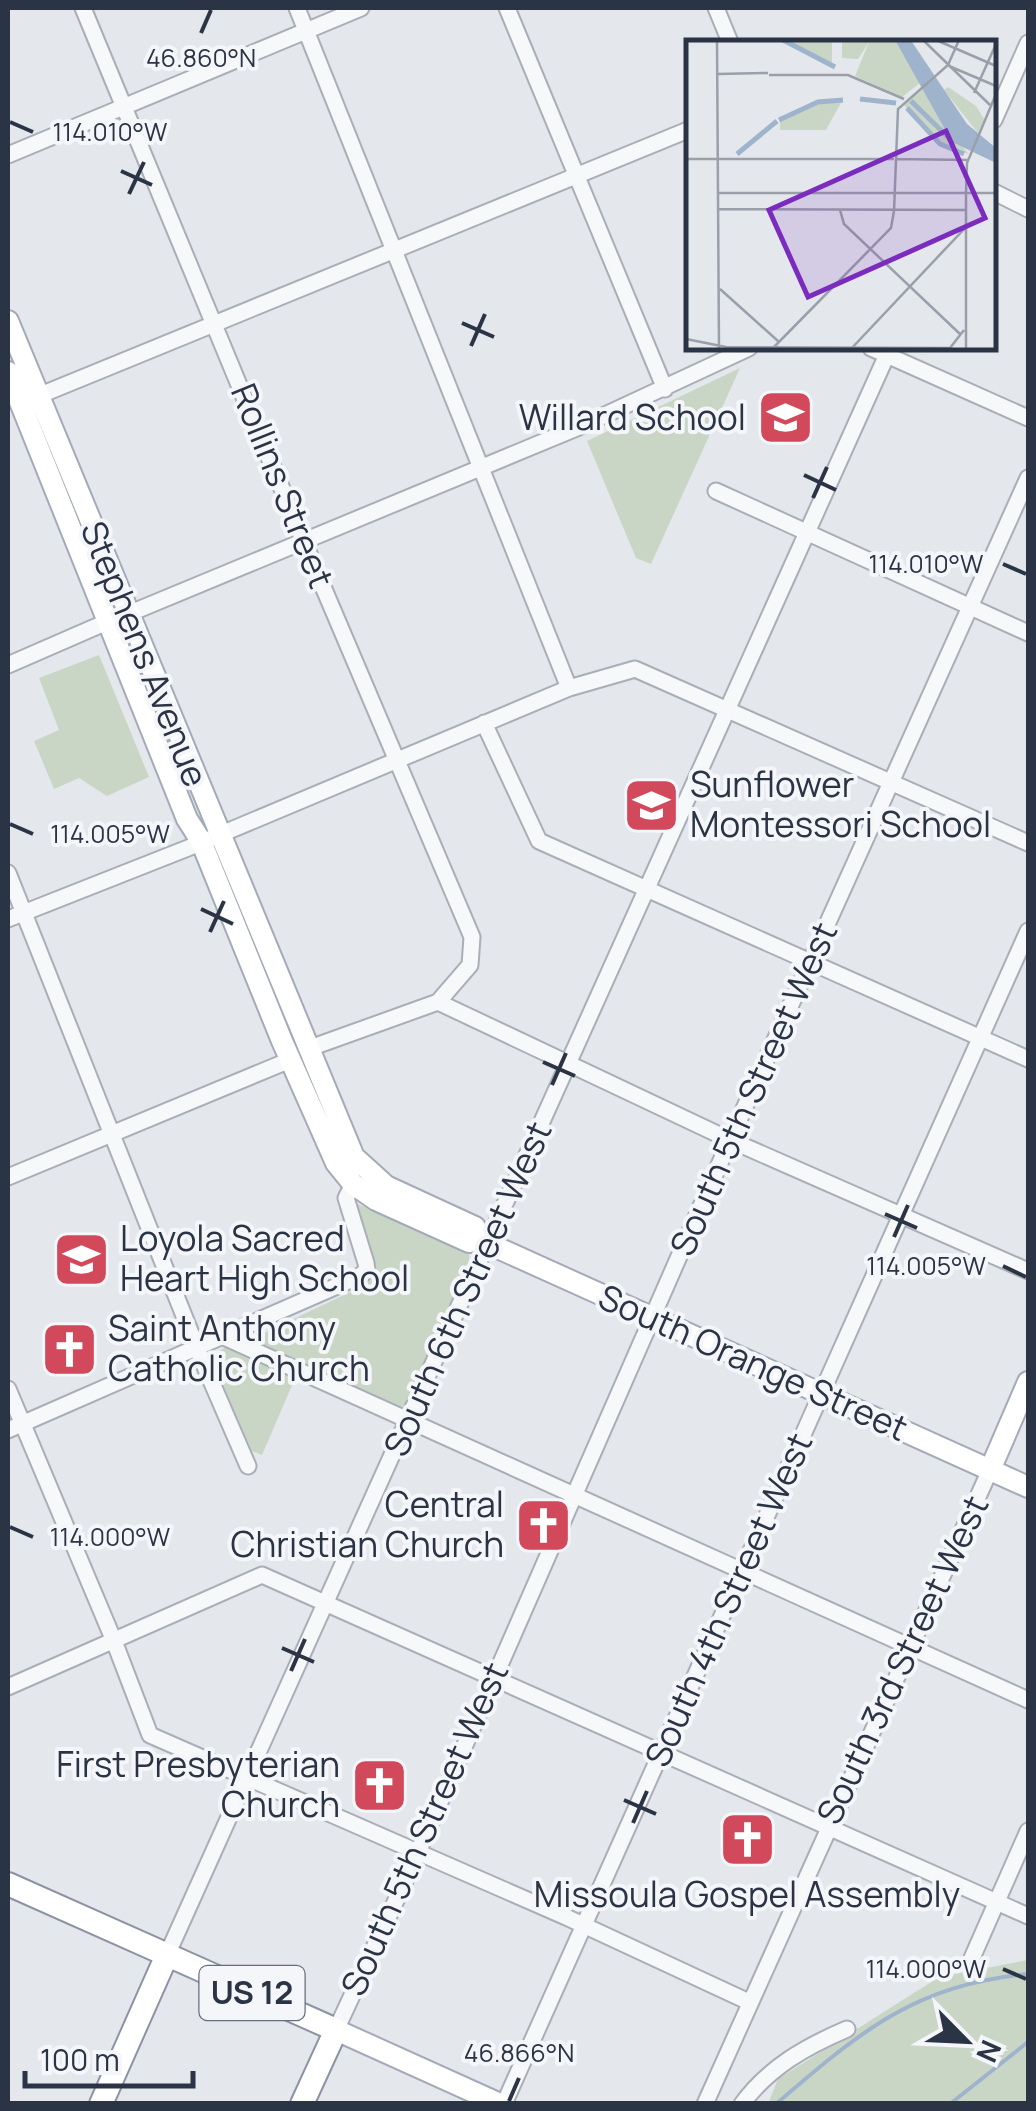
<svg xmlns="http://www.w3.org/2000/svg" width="1036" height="2111" font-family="Manrope,sans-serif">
	<rect width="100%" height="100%" fill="#e4e7ec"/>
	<path fill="#c9d6c5" d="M740 368 651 564 636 558 587 441Z
		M53 460 171 742 167 744Z
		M99 655 149 777 107 796 79 778 54 789 34 741 59 730 39 678Z
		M358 1204 469 1254V1261L407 1405 401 1407 264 1346 261 1340 264 1333 365 1285C384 1263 366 1239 355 1216L354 1211Z
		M224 1348H232L296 1376 262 1455 252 1451 215 1367 218 1352Z
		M1028 1960V2103L768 2104 778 2079 939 1977Z"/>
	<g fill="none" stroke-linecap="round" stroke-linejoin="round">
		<path stroke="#9fb4cc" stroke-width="4" d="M776 2104C860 2032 914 1985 1028 1974
			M950 2104 1028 2042"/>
		<defs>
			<path id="minor" d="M83 8 304 542 472 937 470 965 438 1002 310 1048
				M297 8 569 688
				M507 8 665 389
				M716 8 730 42
				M994 120 1028 43
				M8 155 361 8
				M994 192 1028 209
				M871 348 1028 418
				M38 396 688 130
				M716 491 1028 633
				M128 614 579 427 749 348
				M8 665 109 621
				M484 723 539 841 1028 1059
				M8 873 196 1346 248 1466
				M8 919 188 848 569 688 635 669 1028 843
				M438 1002 730 1140 1028 1271
				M8 1177 290 1060
				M224 1337 1028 1700
				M8 1389 114 1641 150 1735 566 1917 749 2002
				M8 1430 360 1276 367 1270 366 1263 346 1198 353 1184
				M8 1687 262 1575 1028 1916
				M167 1955 890 348
				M972 1958 1028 1831
				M336 2030 411 1868 730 1140 1028 478
				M504 2104 1028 931
				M705 2104 990 1470
				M742 2104C769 2067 807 2046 847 2029"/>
			<path id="major" d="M8 321 354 1157 386 1186 475 1227 478 1239
				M8 372 187 819 201 841 282 1041 336 1163 353 1184 376 1200 469 1242 478 1239
				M478 1239 1028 1487
				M990 1470 1028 1382
				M336 2030 500 2104"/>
			<path id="highway" d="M8 1884 336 2030 302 2104
				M101 2104 167 1955"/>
		</defs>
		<use href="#minor" stroke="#a9aeb7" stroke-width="19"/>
		<use href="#major" stroke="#a3abb8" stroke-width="24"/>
		<use href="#highway" stroke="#8b94a3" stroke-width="26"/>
		<use href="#minor" stroke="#f7f8fa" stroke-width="15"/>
		<use href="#major" stroke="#fff" stroke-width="20"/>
		<use href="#highway" stroke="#fff" stroke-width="22"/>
	</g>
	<path fill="none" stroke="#2b3445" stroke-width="4" d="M201 33 211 10M10 122 33 132M121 171 152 185M129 194 144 162M462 323 494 337M471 346 485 314M804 475 836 490M813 498 827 467M1003 564 1026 574M10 824 33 834M201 909 233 924M210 932 224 901M543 1062 575 1076M552 1085 566 1053M885 1214 917 1228M894 1237 908 1205M1003 1266 1026 1277M10 1527 33 1537M282 1648 314 1662M291 1671 305 1639M624 1800 656 1814M633 1823 647 1791M1003 1969 1026 1979M509 2101 519 2078"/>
	<defs>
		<symbol id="school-square" viewBox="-11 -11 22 22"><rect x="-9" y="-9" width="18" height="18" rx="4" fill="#d1495b" stroke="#f4f6f9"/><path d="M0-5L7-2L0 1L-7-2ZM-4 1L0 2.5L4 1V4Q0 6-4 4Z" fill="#fff"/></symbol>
		<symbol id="church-square" viewBox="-11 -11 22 22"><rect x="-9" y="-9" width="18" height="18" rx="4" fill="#d1495b" stroke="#f4f6f9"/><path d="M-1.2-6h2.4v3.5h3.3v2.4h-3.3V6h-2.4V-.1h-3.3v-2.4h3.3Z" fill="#fff"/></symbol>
	</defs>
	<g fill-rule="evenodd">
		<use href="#school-square" x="754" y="386" width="63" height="63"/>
		<use href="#school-square" x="620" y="774" width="63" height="63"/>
		<use href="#school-square" x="50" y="1228" width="63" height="63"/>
		<use href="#church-square" x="38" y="1318" width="63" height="63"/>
		<use href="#church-square" x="512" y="1494" width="63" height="63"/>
		<use href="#church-square" x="348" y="1754" width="63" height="63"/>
		<use href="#church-square" x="716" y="1808" width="63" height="63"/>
	</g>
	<g text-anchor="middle" stroke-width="8" stroke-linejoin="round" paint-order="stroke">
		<rect fill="#f4f6f9" stroke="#676e7b" stroke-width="2.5" x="199.5" y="1966" width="105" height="54" rx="8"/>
		<g font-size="32" font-weight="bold" fill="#2b3445">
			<text x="252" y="2004">US 12</text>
		</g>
		<g font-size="35" fill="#2b3445" stroke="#f4f6f9" text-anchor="end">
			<text x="746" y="430">Willard School</text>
			<text x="690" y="797" text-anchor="start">Sunflower<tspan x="690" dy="40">Montessori School</tspan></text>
			<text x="120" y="1251" text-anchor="start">Loyola Sacred<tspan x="120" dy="40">Heart High School</tspan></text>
			<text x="108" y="1341" text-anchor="start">Saint Anthony<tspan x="108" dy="40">Catholic Church</tspan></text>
			<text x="504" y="1517">Central<tspan x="504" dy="40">Christian Church</tspan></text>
			<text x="340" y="1777">First Presbyterian<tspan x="340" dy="40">Church</tspan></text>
			<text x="747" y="1907" text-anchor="middle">Missoula Gospel Assembly</text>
		</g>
		<g font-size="35" fill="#2b3445" stroke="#f4f6f9">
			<text transform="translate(282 486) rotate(68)" y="12">Rollins Street</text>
			<text transform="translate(144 654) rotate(68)" y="12">Stephens Avenue</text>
			<text transform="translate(754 1089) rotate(-66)" y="12">South 5th Street West</text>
			<text transform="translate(468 1289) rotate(-66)" y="12">South 6th Street West</text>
			<text transform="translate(753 1363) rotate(24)" y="12">South Orange Street</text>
			<text transform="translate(729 1600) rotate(-66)" y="12">South 4th Street West</text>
			<text transform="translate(903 1660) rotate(-65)" y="12">South 3rd Street West</text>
			<text transform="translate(425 1829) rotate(-66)" y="12">South 5th Street West</text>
		</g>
	</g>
	<g transform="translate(686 40)">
		<rect width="310" height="310" fill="#e4e7ec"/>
		<path d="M97 0H146V24ZM156 0H209L234 43 216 57 169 36 183 2 172 19 156 18ZM236 47 257 86 283 114 253 104 218 65ZM262 47 290 66 298 79 292 93 258 50ZM140 61H156L140 90H94V81Z" fill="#c9d6c5"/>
		<path d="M209 0 226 2 281 84 310 108V123L266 102Z" fill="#9fb4cc"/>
		<path fill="none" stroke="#9fb4cc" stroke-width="5" d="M97 0 149 27M174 59 210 63M225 61 265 100M221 68 254 104 278 114M93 80 132 62 157 60M51 114 91 81"/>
		<path fill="none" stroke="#9a9fa9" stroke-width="2.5" d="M31 0 33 310M237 0 304 65M250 0 310 26M263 26 310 46M32 34 82 33M83 35H162L218 59M288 53 310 4M0 119H208M209 119 282 120M31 153H279M280 153 281 123 310 54M31 169 279 170M154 170 158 184 274 294M208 171 212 69 262 25 273 0M280 187V310M34 249 92 301M0 299 40 307 264 308 278 290M88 307 205 188 208 171M164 310 280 187V153H310"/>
		<path fill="#7b2cbf" fill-opacity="0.15" stroke="#7b2cbf" stroke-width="5" d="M260 91 299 178 122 257 83 170Z"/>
		<rect width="310" height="310" fill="none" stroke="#2b3445" stroke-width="5"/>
	</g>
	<g font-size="25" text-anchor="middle" fill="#2b3445" stroke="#f4f6f9" stroke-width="8" stroke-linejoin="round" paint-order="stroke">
		<text x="201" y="67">46.860°N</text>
		<text x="110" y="141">114.010°W</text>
		<text x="926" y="573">114.010°W</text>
		<text x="110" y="843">114.005°W</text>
		<text x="926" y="1275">114.005°W</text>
		<text x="110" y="1546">114.000°W</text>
		<text x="926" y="1978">114.000°W</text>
		<text x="519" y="2062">46.866°N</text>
	</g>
	<rect width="1036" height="2111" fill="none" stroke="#2b3445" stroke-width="20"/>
	<g transform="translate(966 2041) rotate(114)" stroke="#f4f6f9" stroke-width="8" paint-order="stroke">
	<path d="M0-8L18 38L0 25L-18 38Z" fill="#2b3445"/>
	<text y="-15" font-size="28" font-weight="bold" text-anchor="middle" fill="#2b3445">N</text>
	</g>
	<path d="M25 2071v15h168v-15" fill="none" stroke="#2b3445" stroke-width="5"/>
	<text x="40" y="2071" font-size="30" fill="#2b3445" stroke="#f4f6f9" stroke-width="8" paint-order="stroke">100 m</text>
</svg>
